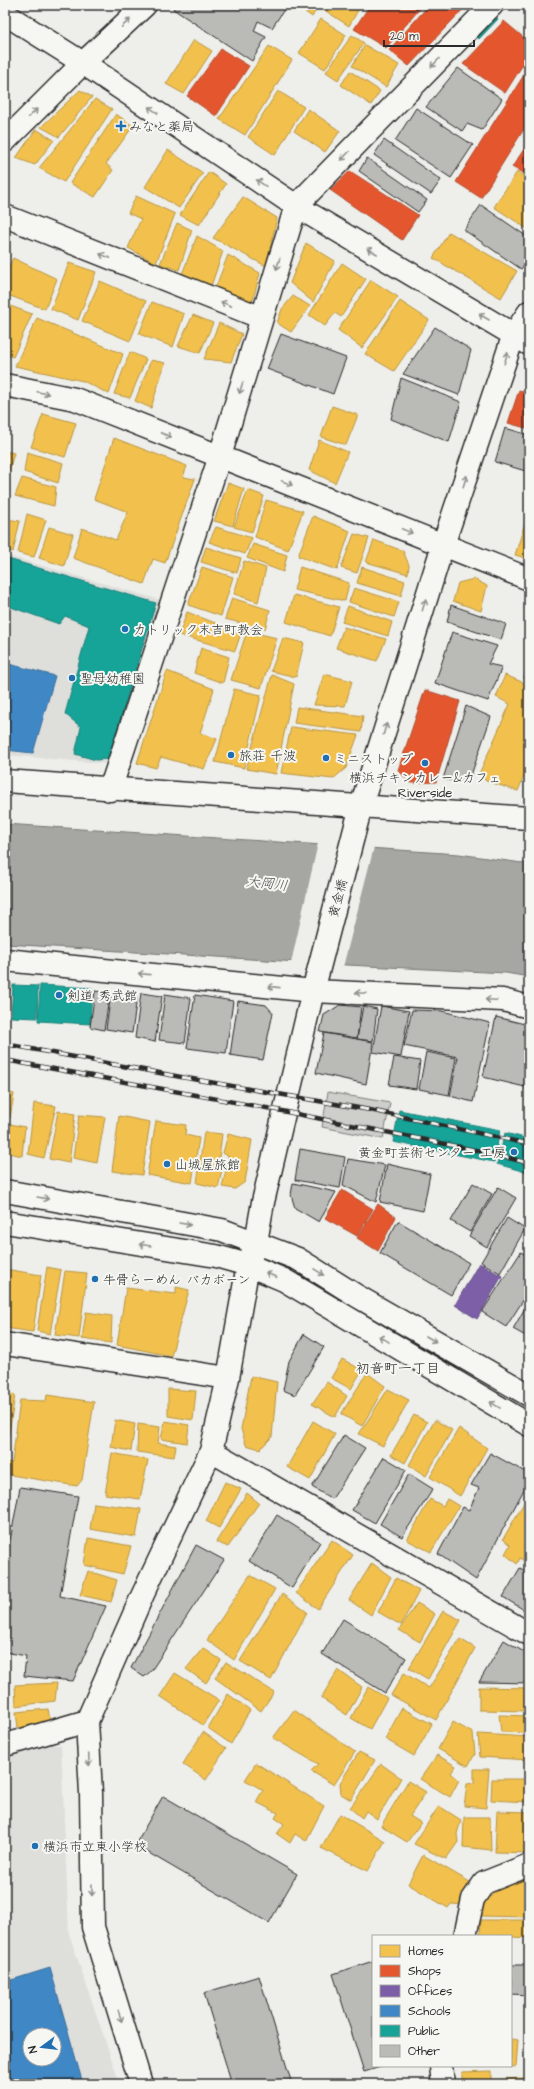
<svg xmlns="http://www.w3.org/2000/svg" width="534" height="2089" font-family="'Architects Daughter','Klee One',sans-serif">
	<rect width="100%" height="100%" fill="#eeeeea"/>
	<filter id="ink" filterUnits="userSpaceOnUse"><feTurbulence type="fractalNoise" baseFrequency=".025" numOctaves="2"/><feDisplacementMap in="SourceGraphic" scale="8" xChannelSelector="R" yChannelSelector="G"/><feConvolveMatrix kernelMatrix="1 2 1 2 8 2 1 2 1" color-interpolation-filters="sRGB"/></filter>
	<g filter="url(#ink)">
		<path fill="#dededb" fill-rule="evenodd" d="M5 555 164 601 111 764 5 755Z
			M50 1744 61 1745 69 1934 120 2084H5V1757ZM30 2035H54V2059H30Z"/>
		<path fill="#cececa" stroke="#7c7c7a" d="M328 1092 390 1103 383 1139 322 1127Z"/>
		<path fill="#a6a6a3" stroke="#757573" d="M5 824 459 854 529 864V977L506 973 347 965 5 944Z"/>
		<path fill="#eeeeea" d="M318 843 374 847 343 967 291 963Z"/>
		<path fill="#f2c14e" stroke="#b69444" d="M296 5H361L349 26 318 6 312 17Z
			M321 19 346 35 325 69 299 53Z
			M352 35 364 43 338 80 326 72Z
			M194 40 212 51 184 94 166 84Z
			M365 45 399 65 386 87 352 66Z
			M269 46 292 60 245 135 219 119Z
			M350 71 380 91 371 105 341 85Z
			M80 90 92 97 59 137 41 127Z
			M278 91 304 107 275 155 248 137Z
			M95 99 112 109 64 182 39 168Z
			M308 109 340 131 325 152 294 131Z
			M116 114 133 126 106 164 113 170 95 197 70 183Z
			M36 129 54 140 35 165 16 158Z
			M168 150 203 173 179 208 145 187Z
			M209 172 226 184 199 225 180 215Z
			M517 172 529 180V230L494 207Z
			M136 196 175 214 156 263 128 248 141 219 128 213Z
			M243 197 277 218 266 266 213 238Z
			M177 223 192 230 179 270 160 264Z
			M449 232 517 271 501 298 433 258Z
			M197 236 223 251 211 286 182 274Z
			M306 243 335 261 313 302 290 283Z
			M228 255 260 273 252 303 215 289Z
			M13 258 57 279 45 309 5 294V275Z
			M69 263 96 272 78 320 51 309Z
			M342 263 366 279 341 317 335 313 325 326 309 315Z
			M371 280 398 297 362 348 338 330Z
			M100 281 146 301 130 341 82 321Z
			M293 296 310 306 291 332 277 323 282 309Z
			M400 301 429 320 394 371 365 354Z
			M152 302 184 314 173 347 139 334Z
			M5 304 32 314 13 357 5 354Z
			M193 315 213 323 200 353 178 346Z
			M37 318 123 354 109 394 83 381 15 366Z
			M219 323 242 334 231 362 204 359Z
			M130 352 146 359 130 398 114 394Z
			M151 360 165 363 151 408 135 401Z
			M332 406 358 415 346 445 321 437Z
			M43 414 76 423 65 457 31 447Z
			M114 438 187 466 183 477 195 479 165 563 153 559 144 584 73 558 82 528 116 540 128 512 94 499Z
			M319 440 348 452 335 483 309 470Z
			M5 451 14 453 5 485Z
			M27 452 63 463 58 483 24 472Z
			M22 478 56 487 54 506 15 496Z
			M228 483 244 489 233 526 214 521Z
			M248 490 264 496 252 532 234 527Z
			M266 500 303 511 288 550 255 537Z
			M529 510V559L515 555Z
			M27 514 46 520 34 557 18 553Z
			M313 516 350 531 337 570 298 556Z
			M6 519 20 521 13 552 5 549Z
			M49 527 73 534 64 566 39 558Z
			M216 527 252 538 245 554 209 542Z
			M354 534 369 538 357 573 341 568Z
			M374 540 403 551 409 565 408 574 366 562Z
			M253 544 287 555 283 572 247 558Z
			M206 547 241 558 237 573 201 562Z
			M244 561 266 568 258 602 234 594Z
			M202 567 233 577 221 616 188 605Z
			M300 567 349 583 345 601 294 590Z
			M362 567 405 581 401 596 357 583Z
			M474 579 487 586 481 611 453 601 458 583Z
			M354 588 399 602 394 617 349 602Z
			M294 595 339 607 330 636 286 622Z
			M232 598 270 610 265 629 225 619Z
			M348 606 392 622 388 636 342 622Z
			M187 612 241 633 235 651 179 635Z
			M344 627 386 639 377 661 336 648Z
			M247 631 277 638 261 688 231 680Z
			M283 638 304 643 296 677 271 671Z
			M201 648 229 657 223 683 194 673Z
			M167 671 214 689 200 733 217 739 204 769 161 757 156 768 137 763Z
			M324 674 352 681 345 706 314 705Z
			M272 675 294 684 276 774 246 769Z
			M505 675 529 685V764L518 791 486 781 479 774 510 704 496 697Z
			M234 689 261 695 244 768 215 762Z
			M297 707 363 716 361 732 294 723Z
			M291 727 358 735 346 768 333 779 281 773Z
			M5 1092 14 1094 10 1118 5 1116Z
			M34 1103 56 1106 44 1158 28 1154Z
			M58 1111 75 1114 69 1163 49 1159Z
			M79 1115 105 1117 97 1163 73 1158Z
			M119 1116 150 1122 142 1175 112 1171Z
			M156 1121 186 1125 185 1135 199 1138 192 1183 147 1175Z
			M5 1123 25 1127 22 1156 5 1152Z
			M204 1132 222 1134 219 1158 224 1161 218 1188 197 1183Z
			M228 1134 252 1140 245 1182 235 1189 222 1187 229 1157 223 1153Z
			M47 1267 61 1270 50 1334 37 1331Z
			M5 1269 41 1275 33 1332 5 1328Z
			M65 1271 87 1273 79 1338 55 1335Z
			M176 1287 189 1290 171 1356 117 1345 126 1288 176 1294Z
			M86 1312 112 1316 111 1343 82 1339Z
			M342 1359 362 1370 351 1389 331 1378Z
			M367 1373 385 1386 362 1426 341 1414Z
			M251 1376 277 1382 272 1437 260 1449 246 1445 241 1429Z
			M327 1382 347 1396 335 1417 312 1404Z
			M168 1389 196 1391 193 1420 168 1416Z
			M388 1389 409 1400 383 1446 359 1434Z
			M5 1394 15 1395 5 1458Z
			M47 1395 94 1402 82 1480 77 1486 5 1474V1462L12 1463 20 1400 46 1401Z
			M414 1415 427 1422 405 1463 391 1455Z
			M115 1420 135 1424 131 1451 111 1447Z
			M435 1420 452 1430 426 1476 409 1465Z
			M165 1421 189 1425 187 1443 161 1439Z
			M313 1421 335 1434 310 1480 287 1467Z
			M138 1424 160 1427 158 1443 176 1446 174 1457 137 1452Z
			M459 1428 487 1448 460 1496 430 1477Z
			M112 1453 148 1460 140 1499 105 1494Z
			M225 1482 241 1489 219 1528 206 1521Z
			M247 1493 259 1503 228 1547 216 1542Z
			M529 1494V1564L520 1558 517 1564 505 1554 510 1545 503 1539Z
			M430 1499 443 1506 447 1499 459 1506 431 1552 407 1540Z
			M94 1503 141 1509 136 1537 90 1529Z
			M88 1538 131 1546 123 1574 84 1565Z
			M332 1540 353 1555 318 1609 296 1593Z
			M372 1563 391 1577 371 1615 349 1600Z
			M88 1571 117 1580 111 1602 80 1595Z
			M250 1575 275 1589 234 1660 207 1640Z
			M396 1578 419 1591 401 1625 378 1612Z
			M282 1594 307 1612 271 1680 240 1661Z
			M417 1603 435 1614 420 1642 399 1630Z
			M443 1611 461 1620 428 1679 409 1668Z
			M460 1639 475 1648 436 1720 391 1695 404 1673 429 1688Z
			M203 1648 221 1660 206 1683 186 1669Z
			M226 1662 274 1692 261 1711 215 1678Z
			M338 1670 362 1687 347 1715 321 1698Z
			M175 1673 219 1700 203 1725 160 1696Z
			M57 1683 55 1701 16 1706 15 1685Z
			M368 1687 387 1698 370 1729 351 1718Z
			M479 1687 529 1688V1711L479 1710Z
			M228 1694 250 1710 231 1744 208 1728Z
			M5 1697 10 1700 5 1715Z
			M402 1708 432 1724 414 1756 385 1739Z
			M48 1709 51 1725 18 1728 16 1712Z
			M294 1710 355 1752 334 1785 311 1771 318 1764 273 1738Z
			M499 1715 529 1716V1733L501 1732Z
			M453 1722 473 1733 475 1754 468 1766 438 1749Z
			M203 1732 226 1748 206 1780 183 1764Z
			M478 1734 529 1737V1760L480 1757Z
			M359 1752 375 1760 351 1800 341 1794 340 1783Z
			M437 1755 456 1766 451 1773 459 1780 450 1797 420 1779Z
			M256 1763 324 1806 306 1841 295 1834 290 1843 277 1834 284 1824 275 1818 278 1813 256 1802 263 1790 245 1780Z
			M381 1764 401 1778 377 1819 366 1811 362 1818 350 1808Z
			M474 1769H489L486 1808 464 1806 467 1784 474 1783Z
			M492 1779H529V1802L491 1800Z
			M408 1781 426 1792 410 1816 421 1823 407 1842 381 1826Z
			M439 1806 461 1820 457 1834 458 1842 446 1859 414 1844Z
			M497 1811 529 1812 528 1853 495 1852Z
			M340 1814 385 1841 368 1871 321 1848Z
			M464 1817H490L491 1850 463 1847Z
			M423 1855 475 1885 464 1905 451 1904 448 1908 408 1884Z
			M518 1878H529V1917L478 1916 479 1899 492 1896 491 1887Z
			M481 1920H529V1938L480 1935Z
			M511 2039 518 2040 516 2067 505 2066H511Z
			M491 2071V2080L524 2078V2084H462V2072Z"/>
		<path fill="#e4572e" stroke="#ac4a2d" d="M370 5H423L386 48 354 29Z
			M429 5H467L409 66 389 50Z
			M504 21 529 42V55L505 93 463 64Z
			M221 49 249 66 216 116 187 96Z
			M529 67V121L481 198 456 182Z
			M529 142V177L512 167Z
			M350 171 418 215 402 240 330 190Z
			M519 390 529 393V429L508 423Z
			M425 690 460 701 436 782 410 783 398 770Z
			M5 983H11L6 1015H5Z
			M342 1190 373 1209 357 1236 325 1218Z
			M378 1204 396 1217 378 1251 357 1238Z"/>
		<path fill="#7b5ea7" stroke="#634f82" d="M479 1263 502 1276 477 1319 455 1305Z"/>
		<path fill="#3f88c5" stroke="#396c97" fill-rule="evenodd" d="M5 663 55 676 33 753 5 750Z
			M50 1968 83 2084H5V1982ZM30 2035H54V2059H30Z"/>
		<path fill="#17a398" stroke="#1d7f77" d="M490 12 498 19 479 39 472 31Z
			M5 558 156 603 108 759 96 760 75 754 81 727 65 714 89 626 65 616 59 624 5 605Z
			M13 985 38 986 37 1018 11 1017Z
			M40 985 92 988 90 1024 38 1021Z
			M399 1110 500 1130 494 1162 393 1142Z
			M505 1133 529 1139V1173L497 1164Z"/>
		<path fill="#babab7" stroke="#2b2b2b" d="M177 5H287L272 28 258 21 254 31 266 37 252 61 173 9Z
			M458 68 502 99 482 130 467 124 462 131 426 107Z
			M416 108 473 145 451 178 395 141Z
			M384 140 441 180 431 194 374 155Z
			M367 158 427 200 418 212 359 171Z
			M481 205 529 238V259L521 269 464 230Z
			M435 327 471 350 459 395 403 374Z
			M281 334 346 358 333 394 267 369Z
			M401 378 461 402 449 442 391 419Z
			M505 428 529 435V472L495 462Z
			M451 605 506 624 501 640 447 622Z
			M452 632 497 646 488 664 502 667 488 701 435 683Z
			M529 663V680L524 678Z
			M466 706 491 717 468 784 443 779Z
			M95 991 110 993 104 1030 90 1027Z
			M111 993 137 997 132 1033 106 1029Z
			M141 993 162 996 155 1042 135 1038Z
			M165 994 191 998 185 1043 159 1040Z
			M195 995 233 1001 226 1053 187 1048Z
			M238 1001 266 1005 273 1013 263 1060 230 1055Z
			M340 1005 361 1007 357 1038 320 1032 324 1015Z
			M363 1006 377 1009 373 1041 357 1039Z
			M381 1006 409 1011 401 1057 373 1052Z
			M412 1010 442 1011 490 1023 473 1102 450 1096 458 1057 404 1046Z
			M496 1017 529 1025V1088L483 1077Z
			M324 1033 373 1042 366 1084 316 1073Z
			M426 1052 456 1058 449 1095 419 1089Z
			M394 1057 420 1061 416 1089 389 1085Z
			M300 1149 345 1157 340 1188 295 1180Z
			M348 1159 385 1165 376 1202 343 1185Z
			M387 1164 430 1174 423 1211 380 1202Z
			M293 1183 336 1192 319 1222 295 1208 291 1195Z
			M473 1183 492 1194 470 1232 451 1221Z
			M498 1187 516 1198 487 1247 469 1236Z
			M507 1218 525 1229 500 1273 481 1262Z
			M398 1221 469 1263 451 1295 380 1253Z
			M521 1252 529 1257V1291L506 1327 482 1312Z
			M529 1301V1338L513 1329Z
			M304 1334 324 1347 295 1395 283 1390 289 1361Z
			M344 1435 365 1448 332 1499 312 1487Z
			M490 1453 529 1474V1480L476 1580 438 1554 463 1507 469 1510 479 1488 471 1485Z
			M384 1457 406 1470 375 1523 352 1510Z
			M409 1474 433 1489 402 1537 380 1524Z
			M20 1487 78 1496 60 1596 106 1606 73 1681 24 1676 26 1656 5 1652V1568Z
			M277 1515 320 1542 292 1588 249 1561Z
			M196 1545 224 1560 151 1671 144 1677 131 1668Z
			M520 1568 529 1573V1613L503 1597Z
			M343 1619 406 1658 385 1693 322 1654Z
			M504 1640 529 1655V1683L479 1682Z
			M163 1796 297 1874 269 1923 135 1845Z
			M373 1961V2066H384L364 2072 333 1974Z
			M511 1965H529V1995L511 1994Z
			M259 1976 292 2084H232L204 1993Z"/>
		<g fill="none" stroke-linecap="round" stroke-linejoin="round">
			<defs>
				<path id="minor" d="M5 14 83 63 296 206 529 344
					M5 141 83 63 145 5
					M5 216 262 318
					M5 385 75 399 529 579
					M110 790 220 456 296 206 492 5
					M5 960 313 991 503 1000 529 1007
					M5 1344 228 1378
					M211 1451 529 1634
					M87 1721 91 1793 93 1927 141 2084
					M5 1745 87 1721 143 1594 211 1451 228 1378 248 1265 256 1242 263 1202 313 991 361 806 443 545 514 334 529 312
					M465 1936 473 1899 484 1883 529 1865
					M441 2066 443 2084"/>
				<path id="tertiary" d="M5 781 529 818"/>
				<path id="secondary" d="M5 1191 222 1230 298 1259 357 1296 529 1395
					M5 1222 216 1256 248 1265 284 1280 529 1425"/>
			</defs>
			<use href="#minor" stroke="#2b2b2b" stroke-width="25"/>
			<use href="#tertiary" stroke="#2b2b2b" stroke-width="25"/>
			<use href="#secondary" stroke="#2b2b2b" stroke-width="25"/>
			<use href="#minor" stroke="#f6f6f2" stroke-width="22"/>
			<use href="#tertiary" stroke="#f6f6f2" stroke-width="22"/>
			<use href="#secondary" stroke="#f6f6f2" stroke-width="22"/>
			<defs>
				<path id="rail" d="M5 1044 181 1077 370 1110 529 1144
					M5 1060 272 1109 480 1151 529 1163"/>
			</defs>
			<use href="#rail" stroke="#2b2b2b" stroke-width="4.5"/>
			<use href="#rail" stroke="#f6f6f2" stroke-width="3" stroke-dasharray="9" stroke-linecap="butt"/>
		</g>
		<defs><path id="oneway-shaft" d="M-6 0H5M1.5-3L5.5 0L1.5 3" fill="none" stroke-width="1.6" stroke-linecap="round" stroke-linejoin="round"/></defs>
		<g stroke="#90908e">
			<use href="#oneway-shaft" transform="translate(126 23) rotate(-43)"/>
			<use href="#oneway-shaft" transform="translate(435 63) rotate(134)"/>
			<use href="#oneway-shaft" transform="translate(153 110) rotate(-146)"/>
			<use href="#oneway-shaft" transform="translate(33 113) rotate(-45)"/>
			<use href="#oneway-shaft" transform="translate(345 156) rotate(134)"/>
			<use href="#oneway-shaft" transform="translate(261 183) rotate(-146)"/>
			<use href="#oneway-shaft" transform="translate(372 251) rotate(-150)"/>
			<use href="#oneway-shaft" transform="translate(105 256) rotate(-158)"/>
			<use href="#oneway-shaft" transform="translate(278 264) rotate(107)"/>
			<use href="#oneway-shaft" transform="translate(226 304) rotate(-158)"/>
			<use href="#oneway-shaft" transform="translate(484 317) rotate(-150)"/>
			<use href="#oneway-shaft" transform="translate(506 358) rotate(-72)"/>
			<use href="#oneway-shaft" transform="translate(241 388) rotate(107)"/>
			<use href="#oneway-shaft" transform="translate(43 393) rotate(12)"/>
			<use href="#oneway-shaft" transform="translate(166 435) rotate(21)"/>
			<use href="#oneway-shaft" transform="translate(465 481) rotate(-72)"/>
			<use href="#oneway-shaft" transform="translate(287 483) rotate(22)"/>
			<use href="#oneway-shaft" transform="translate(407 531) rotate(22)"/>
			<use href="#oneway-shaft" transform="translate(424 605) rotate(-73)"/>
			<use href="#oneway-shaft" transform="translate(385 729) rotate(-73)"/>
			<use href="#oneway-shaft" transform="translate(144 974) rotate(-174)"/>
			<use href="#oneway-shaft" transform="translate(274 987) rotate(-174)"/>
			<use href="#oneway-shaft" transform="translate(361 993) rotate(-177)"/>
			<use href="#oneway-shaft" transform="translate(491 1000) rotate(-177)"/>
			<use href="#oneway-shaft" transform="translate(43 1198) rotate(10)"/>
			<use href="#oneway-shaft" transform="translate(185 1224) rotate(10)"/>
			<use href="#oneway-shaft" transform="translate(145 1245) rotate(-171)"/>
			<use href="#oneway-shaft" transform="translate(319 1272) rotate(32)"/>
			<use href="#oneway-shaft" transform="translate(271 1275) rotate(-157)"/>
			<use href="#oneway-shaft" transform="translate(384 1339) rotate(-149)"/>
			<use href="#oneway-shaft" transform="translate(431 1339) rotate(30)"/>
			<use href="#oneway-shaft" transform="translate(495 1405) rotate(-149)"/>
			<use href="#oneway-shaft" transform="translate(89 1760) rotate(87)"/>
			<use href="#oneway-shaft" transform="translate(92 1890) rotate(90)"/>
			<use href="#oneway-shaft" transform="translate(120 2016) rotate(73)"/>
		</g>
	</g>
	<g fill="#1f6fb2" stroke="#f6f6f2" stroke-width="1.5">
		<path d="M119 120h4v4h4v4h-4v4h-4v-4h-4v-4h4z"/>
		<circle cx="125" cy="629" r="4"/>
		<circle cx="72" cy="678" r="4"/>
		<circle cx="231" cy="755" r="4"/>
		<circle cx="326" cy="758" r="4"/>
		<circle cx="425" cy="763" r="4"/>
		<circle cx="59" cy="995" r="4"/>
		<circle cx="514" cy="1152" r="4"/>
		<circle cx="167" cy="1164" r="4"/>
		<circle cx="95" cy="1279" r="4"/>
		<circle cx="35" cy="1846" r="4"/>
	</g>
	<g text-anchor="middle" stroke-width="4" stroke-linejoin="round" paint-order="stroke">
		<g font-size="13" fill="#2b2b2b" stroke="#f6f6f2" text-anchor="start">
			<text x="129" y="131">みなと薬局</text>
			<text x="133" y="634">カトリック末吉町教会</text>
			<text x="80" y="683">聖母幼稚園</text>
			<text x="239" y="760">旅荘 千波</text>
			<text x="334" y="763">ミニストップ</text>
			<text x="425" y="782" text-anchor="middle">横浜チキンカレー&amp;カフェ<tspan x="425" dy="15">Riverside</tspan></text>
			<text x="67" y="1000">剣道 秀武館</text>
			<text x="506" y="1157" text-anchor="end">黄金町芸術センター 工房</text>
			<text x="175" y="1169">山城屋旅館</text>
			<text x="103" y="1284">牛骨らーめん バカボーン</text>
			<text x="43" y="1851">横浜市立東小学校</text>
		</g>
		<g font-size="13" fill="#2b2b2b" stroke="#f6f6f2">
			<text transform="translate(337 898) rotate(-75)" y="5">黄金橋</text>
		</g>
		<g font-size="14" font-style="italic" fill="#565655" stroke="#f6f6f2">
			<text transform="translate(267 883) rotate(7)" y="5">大岡川</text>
		</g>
		<g font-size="14" fill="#2b2b2b" stroke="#f6f6f2">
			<text x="398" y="1373">初音町一丁目</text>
		</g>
	</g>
	<rect width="534" height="2089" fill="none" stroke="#f6f6f2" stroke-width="20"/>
	<rect x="10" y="10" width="514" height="2069" fill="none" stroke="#2b2b2b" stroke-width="1.5" filter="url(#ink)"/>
	<rect x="372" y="1935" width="140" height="132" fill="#f6f6f2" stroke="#a5a5a2"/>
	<rect x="380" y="1945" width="20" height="12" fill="#f2c14e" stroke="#a5a5a2"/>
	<text x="408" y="1955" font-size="12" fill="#2b2b2b">Homes</text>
	<rect x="380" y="1965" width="20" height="12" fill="#e4572e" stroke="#a5a5a2"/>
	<text x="408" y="1975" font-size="12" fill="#2b2b2b">Shops</text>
	<rect x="380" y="1985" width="20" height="12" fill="#7b5ea7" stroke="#a5a5a2"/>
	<text x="408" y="1995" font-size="12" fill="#2b2b2b">Offices</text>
	<rect x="380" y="2005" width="20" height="12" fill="#3f88c5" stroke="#a5a5a2"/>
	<text x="408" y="2015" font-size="12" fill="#2b2b2b">Schools</text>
	<rect x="380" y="2025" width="20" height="12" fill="#17a398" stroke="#a5a5a2"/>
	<text x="408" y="2035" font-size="12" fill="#2b2b2b">Public</text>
	<rect x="380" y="2045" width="20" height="12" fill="#babab7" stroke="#a5a5a2"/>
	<text x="408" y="2055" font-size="12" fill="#2b2b2b">Other</text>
	<g transform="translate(42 2047) rotate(255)"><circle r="19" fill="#f6f6f2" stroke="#a5a5a2"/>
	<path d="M0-3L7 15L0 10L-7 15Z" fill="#1f6fb2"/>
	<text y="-6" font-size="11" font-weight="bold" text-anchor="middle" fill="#2b2b2b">N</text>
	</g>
	<path d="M384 40v6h90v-6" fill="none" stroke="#2b2b2b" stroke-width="2"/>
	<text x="390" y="40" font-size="12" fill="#2b2b2b" stroke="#f6f6f2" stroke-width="3" paint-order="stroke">20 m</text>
</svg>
